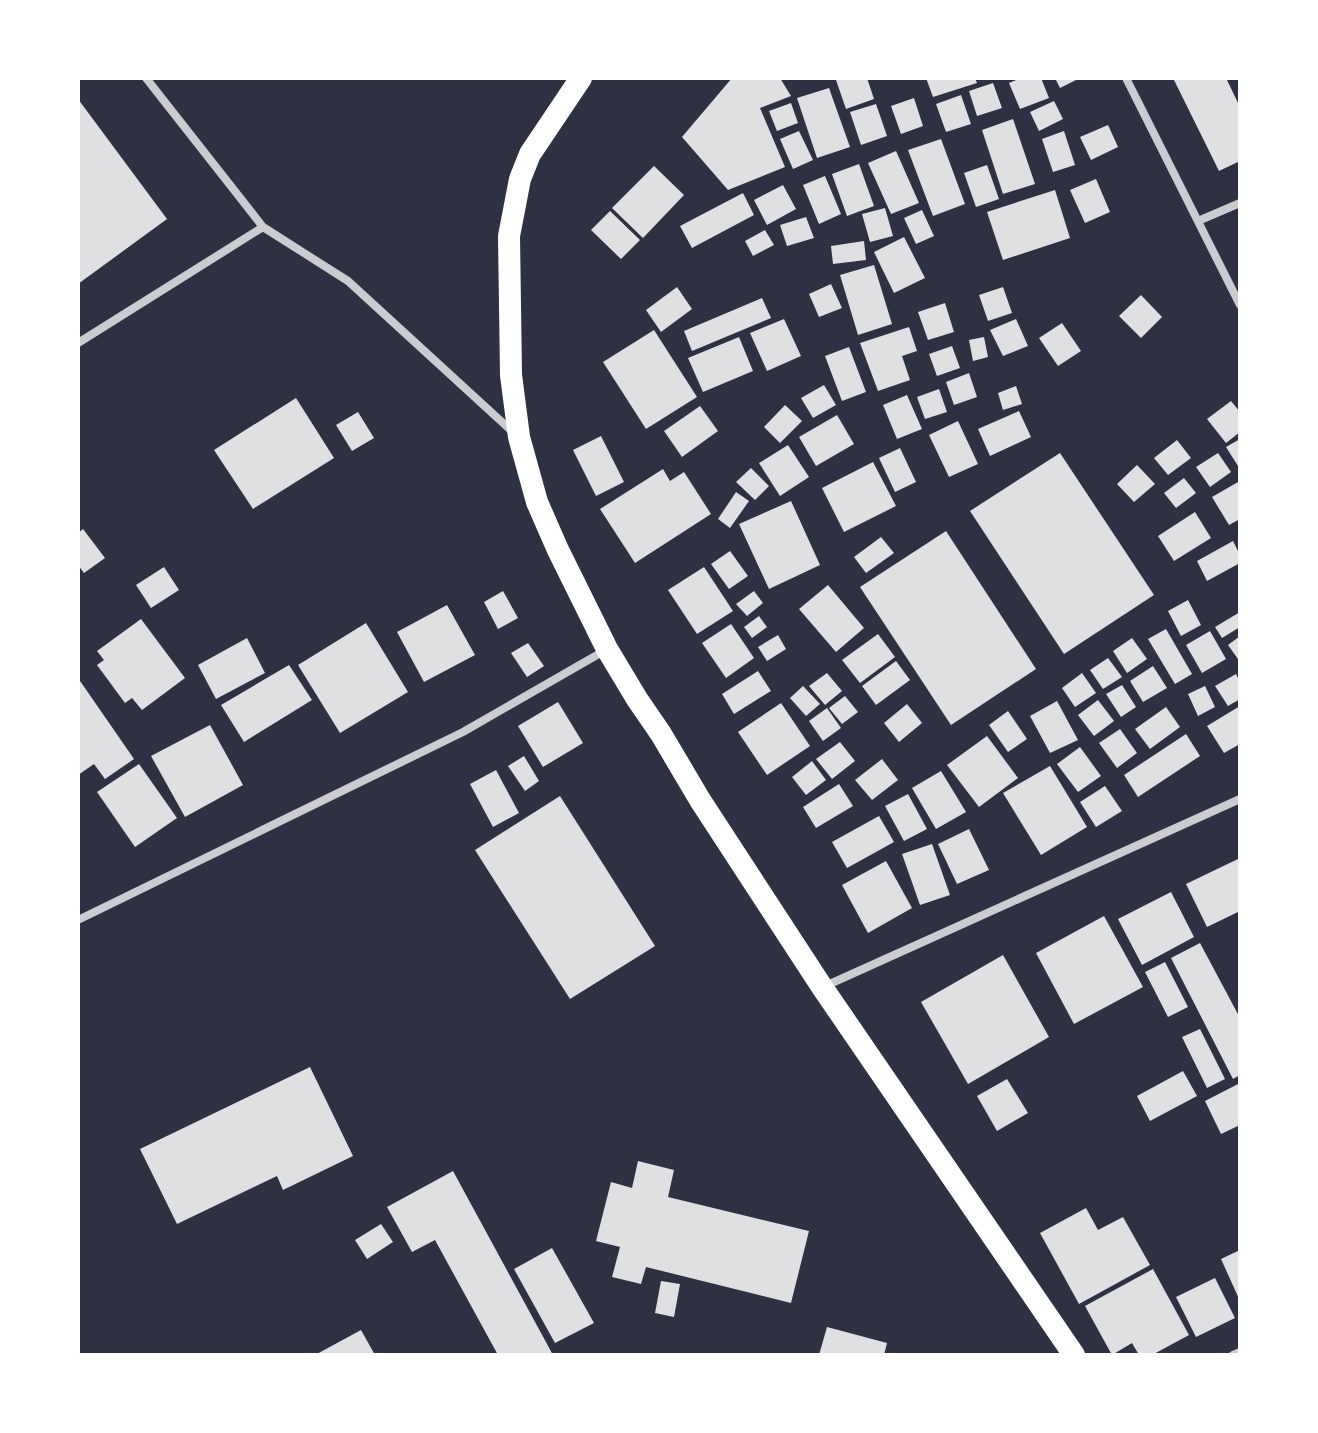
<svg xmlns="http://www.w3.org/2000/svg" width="1318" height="1433" font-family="Manrope,sans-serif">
	<rect width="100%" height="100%" fill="#2d3142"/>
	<path fill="#e0e0e3" d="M732 78H780L791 96 760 108 785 167 728 190 682 137Z
		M843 78H867L874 99 846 109 836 80Z
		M926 78H975L977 83 933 97Z
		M1021 78H1041L1049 98 1020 109 1009 83Z
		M1055 78H1080L1060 88Z
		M1173 78H1226L1240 107V161L1219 171Z
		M993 83 1002 108 977 116 969 91Z
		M829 88 850 147 817 158 797 98Z
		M961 95 971 124 946 132 936 104Z
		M914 98 923 126 901 134 891 106Z
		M78 99 167 219 78 284Z
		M1054 101 1063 119 1039 131 1030 112Z
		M791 103 798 123 777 131 769 111Z
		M876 104 887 136 861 145 850 112Z
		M1013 119 1035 184 1003 194 982 130Z
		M1108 125 1118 147 1091 160 1080 137Z
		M799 131 813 160 793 169 780 139Z
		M1064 131 1075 165 1053 172 1042 139Z
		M941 139 965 204 933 216 908 150Z
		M896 151 919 203 891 214 868 163Z
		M859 164 874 206 847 216 832 174Z
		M987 165 999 199 976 207 964 173Z
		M654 166 684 195 643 238 612 208Z
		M825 176 841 214 819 224 803 185Z
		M1096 179 1110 212 1085 223 1070 190Z
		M783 185 796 209 767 225 754 200Z
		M1055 190 1070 238 1003 260 987 212Z
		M743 193 754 215 692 248 680 226Z
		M885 208 893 236 870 242 862 214Z
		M922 210 934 236 916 244 904 218Z
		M610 211 640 240 621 259 591 230Z
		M806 217 814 238 787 246 780 225Z
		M765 230 774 245 753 256 745 241Z
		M904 237 925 278 894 293 874 252Z
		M864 241 866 260 833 264 831 246Z
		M874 265 892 324 858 335 840 275Z
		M831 284 842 308 819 317 809 294Z
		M677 287 692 309 661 332 646 310Z
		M1003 287 1012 313 988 321 979 295Z
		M1141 295 1162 317 1141 338 1119 316Z
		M762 298 771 318 692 351 684 331Z
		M945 303 954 332 928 340 918 312Z
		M784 319 801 356 767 371 750 333Z
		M1016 319 1028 346 1003 356 990 330Z
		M1062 323 1081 351 1058 366 1039 338Z
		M909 327 917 351 902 356 910 380 878 391 860 343Z
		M654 330 697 397 646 429 603 362Z
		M739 337 753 371 703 392 688 358Z
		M984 337 988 357 973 361 969 340Z
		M952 346 960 368 937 376 929 354Z
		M849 347 866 392 842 401 825 356Z
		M969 373 977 397 954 405 946 382Z
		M824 385 836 405 813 418 801 398Z
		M1016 386 1022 404 1003 410 998 393Z
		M939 389 947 412 925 419 917 397Z
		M907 395 922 429 897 439 883 405Z
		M296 398 334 458 253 509 214 450Z
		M1231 401 1240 412V432L1226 443 1207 419Z
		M785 405 802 421 780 443 764 427Z
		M700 406 718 431 682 457 664 431Z
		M1019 411 1031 437 990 456 978 429Z
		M358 412 374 438 352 451 336 425Z
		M837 415 854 444 816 466 799 437Z
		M958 421 978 464 949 477 929 435Z
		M601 436 624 482 596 496 573 450Z
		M1240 439V465L1238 466 1226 447Z
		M1177 440 1191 458 1168 475 1154 458Z
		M788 445 809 477 780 496 759 463Z
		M900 448 916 482 895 492 879 458Z
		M1060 453 1154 595 1064 654 970 511Z
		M1218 453 1231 472 1210 487 1196 467Z
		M873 462 896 506 844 532 822 488Z
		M1137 465 1155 484 1134 502 1117 484Z
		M751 468 769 486 755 500 736 482Z
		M663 469 670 481 684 472 711 514 635 563 600 509Z
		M1184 478 1196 493 1176 508 1164 493Z
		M1238 482 1240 485V519L1229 525 1212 497Z
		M736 492 749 501 730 528 718 519Z
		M791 501 820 565 769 589 739 524Z
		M1195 512 1211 538 1174 561 1158 536Z
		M83 529 105 558 84 573 78 565V533Z
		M946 531 1036 669 951 725 860 587Z
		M881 537 894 553 866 573 854 557Z
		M1233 541 1240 555V563L1207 581 1197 561Z
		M730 551 748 576 729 589 711 564Z
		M164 567 179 590 151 608 136 585Z
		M704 567 733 611 697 634 668 590Z
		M828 585 864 628 836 652 799 609Z
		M503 591 518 618 498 629 484 602Z
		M754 591 763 603 747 616 736 604Z
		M1188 600 1201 625 1181 636 1168 611Z
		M447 605 475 655 424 682 397 632Z
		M1240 612V627L1222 638 1215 627Z
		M759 616 767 627 752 638 744 627Z
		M141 619 185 678 142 710 132 698 125 703 97 665 104 660 97 651Z
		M366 623 408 692 340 733 298 665Z
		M731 624 754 658 726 678 702 643Z
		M1166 629 1192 674 1175 684 1148 639Z
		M1210 631 1226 659 1202 673 1186 645Z
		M878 634 895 657 860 683 842 660Z
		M778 635 786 649 767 661 758 647Z
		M1240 636V657L1238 659 1228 645Z
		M247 638 265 673 216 699 198 665Z
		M1132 638 1147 659 1127 673 1113 651Z
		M528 643 544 666 527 677 511 653Z
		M1108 658 1122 677 1103 689 1090 670Z
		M896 661 910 680 876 705 862 686Z
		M289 665 312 700 244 742 221 705Z
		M1153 666 1167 688 1143 702 1130 681Z
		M758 671 771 691 734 714 722 694Z
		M827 673 842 691 825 705 809 686Z
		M1082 673 1096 693 1075 707 1062 688Z
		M1236 674 1240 682V699L1228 706 1215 686Z
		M78 678 134 759 105 779 94 764 78 775Z
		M1122 685 1136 707 1121 717 1106 694Z
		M803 686 820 704 806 716 790 698Z
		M1205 686 1215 707 1198 716 1188 694Z
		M845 696 858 712 842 724 829 708Z
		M1098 700 1114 721 1094 736 1078 715Z
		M1057 701 1078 740 1050 753 1030 716Z
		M558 702 583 743 543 767 518 726Z
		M781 703 810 746 767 775 738 732Z
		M907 704 922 723 899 742 884 723Z
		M1240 706V744L1224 753 1207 726Z
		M1166 707 1180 727 1150 749 1135 729Z
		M827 708 841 728 823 741 809 721Z
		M1008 711 1027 739 1008 752 989 725Z
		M210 725 243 785 185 817 151 756Z
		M1120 729 1137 753 1117 768 1099 743Z
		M1186 734 1200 756 1138 797 1124 775Z
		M987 736 1018 778 979 807 947 765Z
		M840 742 855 761 832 779 816 759Z
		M1080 747 1101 776 1078 792 1057 764Z
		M524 756 539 781 525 791 508 766Z
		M882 759 898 780 872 800 855 780Z
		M812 761 826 780 806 795 792 777Z
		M139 764 177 818 135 847 97 792Z
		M1050 766 1087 827 1041 855 1003 793Z
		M496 770 519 813 493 827 470 784Z
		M941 771 966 812 936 829 912 788Z
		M839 784 853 806 816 828 803 807Z
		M1105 786 1122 811 1096 827 1080 802Z
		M908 794 927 829 904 841 885 806Z
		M560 796 655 946 570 999 475 850Z
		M879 816 894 842 847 868 832 842Z
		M969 829 989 870 957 884 938 844Z
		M932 844 950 895 920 905 902 854Z
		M1240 858V911L1207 927 1186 884Z
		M886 861 912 908 868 933 842 885Z
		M1171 892 1194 937 1142 965 1118 919Z
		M1104 916 1143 987 1074 1024 1036 953Z
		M1200 943 1240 1018V1075L1233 1079 1171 958Z
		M1003 955 1049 1037 968 1084 921 1002Z
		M1165 962 1188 1007 1168 1017 1145 972Z
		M1200 1029 1225 1079 1207 1088 1182 1037Z
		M310 1067 353 1156 283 1190 277 1176 177 1224 140 1149Z
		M1183 1071 1197 1096 1150 1121 1137 1096Z
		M1007 1079 1028 1113 997 1131 977 1096Z
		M1240 1083V1125L1221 1134 1205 1101Z
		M638 1161 674 1170 668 1197 809 1231 791 1303 646 1267 641 1284 612 1277 620 1247 596 1241 611 1182 632 1188Z
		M453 1171 553 1355H498L435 1240 412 1252 387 1207Z
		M1086 1208 1098 1230 1123 1217 1150 1265 1079 1304 1040 1233Z
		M381 1224 393 1242 367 1259 355 1240Z
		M552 1248 594 1323 555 1343 514 1269Z
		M1240 1250V1301L1221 1259Z
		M1153 1269 1189 1335 1152 1355H1139L1132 1343 1112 1355 1085 1306Z
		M1215 1278 1235 1318 1196 1337 1176 1297Z
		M661 1281 680 1284 674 1317 655 1313Z
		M827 1327 887 1343 884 1355H819Z
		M361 1330 375 1355H315Z"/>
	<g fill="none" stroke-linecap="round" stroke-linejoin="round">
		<path stroke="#caccd0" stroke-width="8" d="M146 78 263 227 348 281 514 433
			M1126 78 1240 305
			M1198 221 1240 203
			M78 343 263 227
			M78 920 463 732 604 651
			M823 987 1240 799
			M1233 1355 1240 1352"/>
		<path stroke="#fff" stroke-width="22" d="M581 78 530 154 520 179 509 236 511 375 519 437 537 502 558 550 607 649 637 699 661 734 700 800 822 987 1074 1355"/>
	</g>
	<rect width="1318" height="1433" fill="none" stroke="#ffffff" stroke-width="160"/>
</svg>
